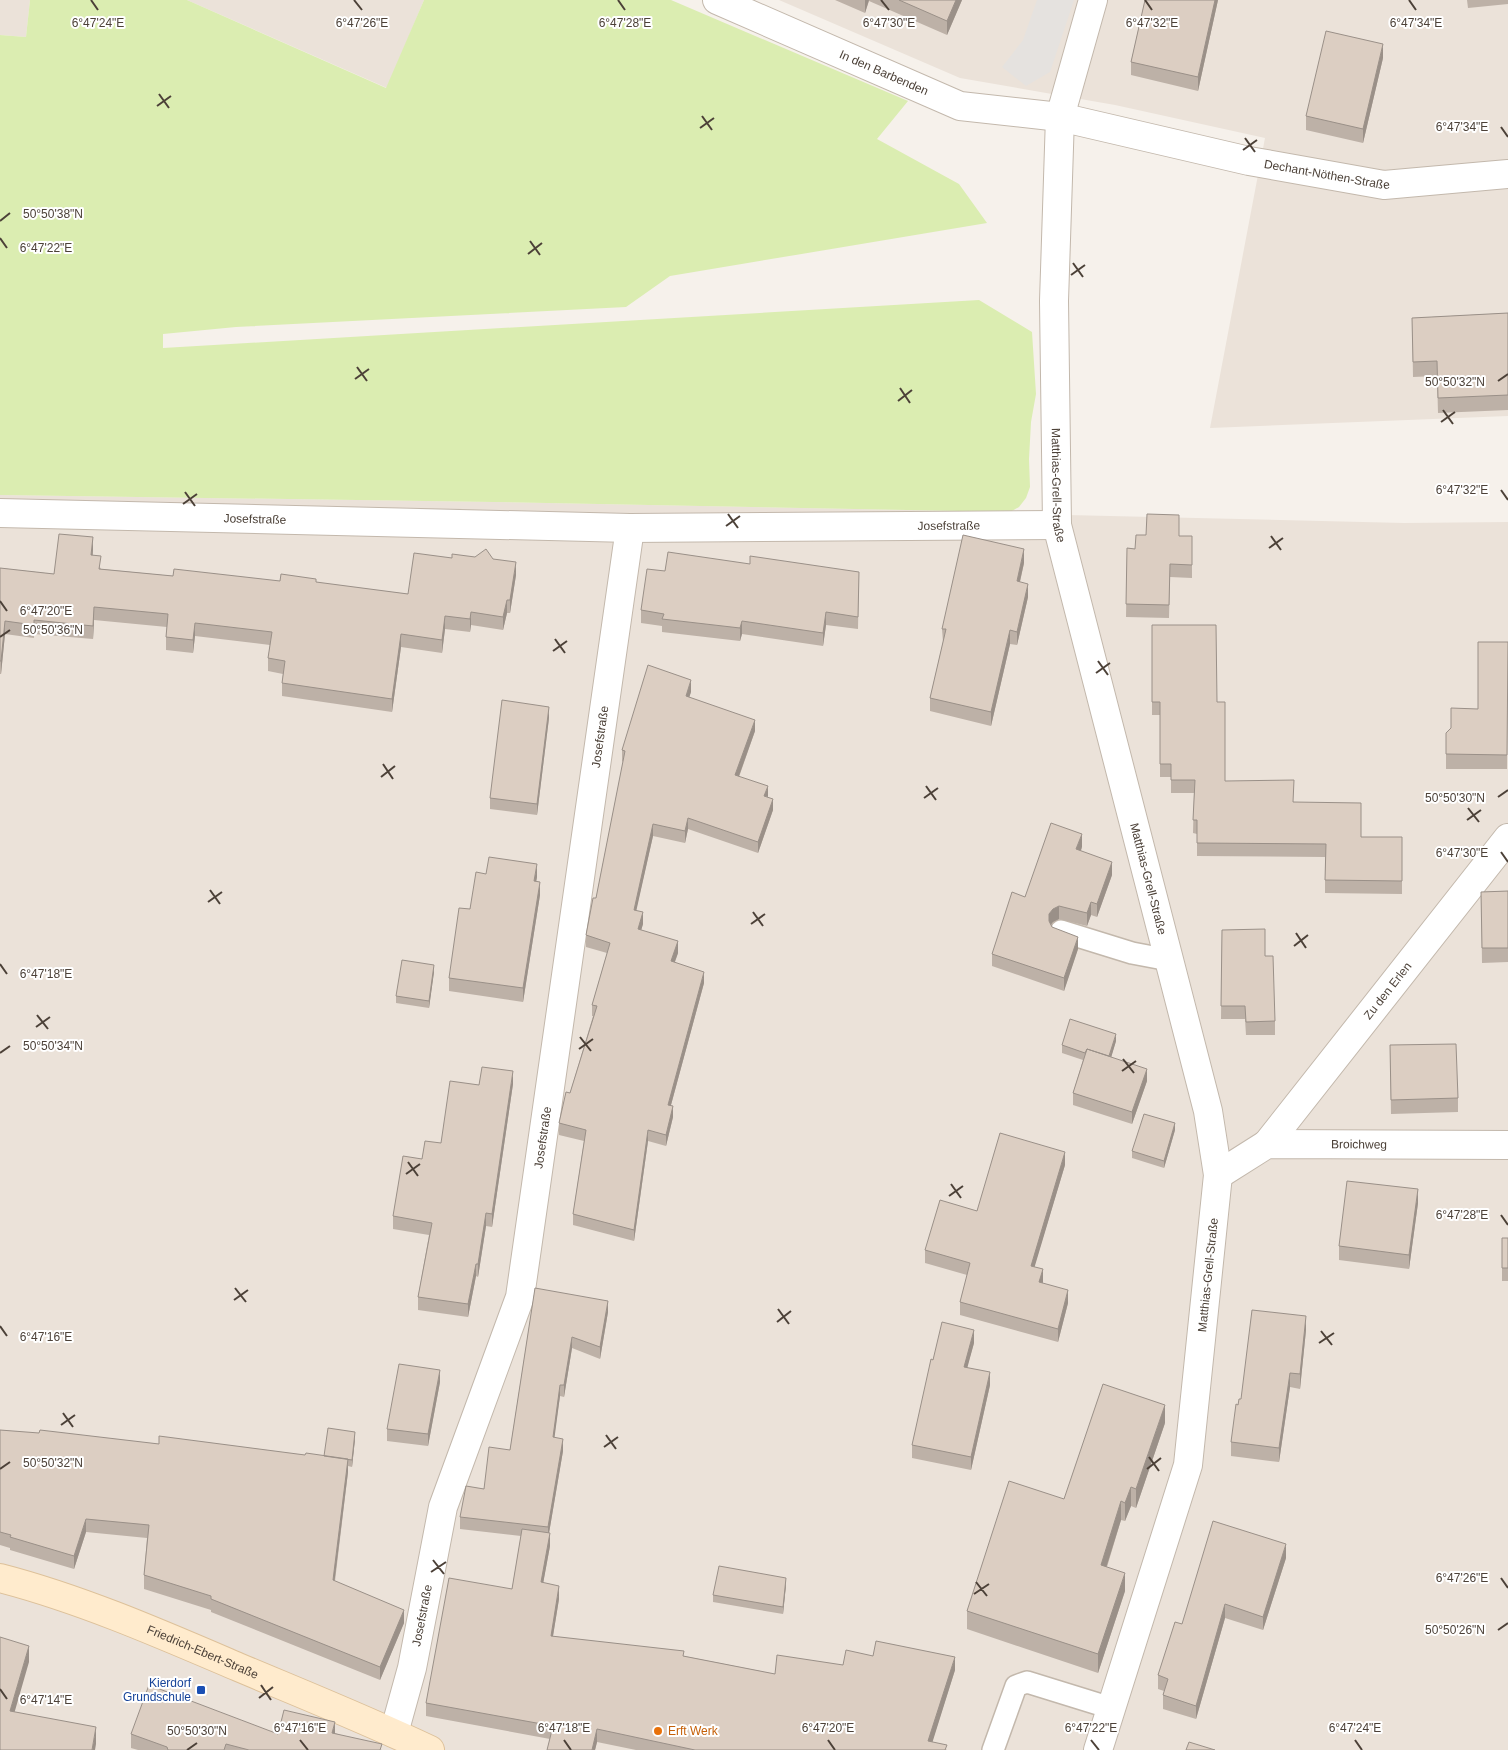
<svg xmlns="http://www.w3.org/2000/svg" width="1508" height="1750" font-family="Helvetica,sans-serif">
	<rect width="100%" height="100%" fill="#f6f1eb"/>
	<path fill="#ebe2d9" d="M0 0H30L26 37 0 35Z
		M187 0H424L387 88Z
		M779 0H1508V416L1210 428 1265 138 1115 105 960 78Z
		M0 495 493 502 1010 512 1067 515 1404 523 1508 522V1750H0Z"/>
	<path fill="#dbedb1" d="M30 0H187L386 88 424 0H671L908 101 877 139 959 184 987 223 670 276 626 307 236 327 163 334V348L979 300 1032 332 1036 394 1031 422 1029 459 1030 487 1026 498 1019 507 1010 512 493 502 0 495V35L26 37Z"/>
	<path fill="#e5e2df" d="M1037 0H1074L1050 72 1026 86 1002 67 1023 40Z"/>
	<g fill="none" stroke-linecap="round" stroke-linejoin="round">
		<defs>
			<path id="lane" d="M1061 931 1132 953 1169 960
				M993 1750 1016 1686 1027 1682 1111 1708"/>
			<g id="street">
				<path id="s1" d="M717 0 960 106 1060 117 1249 161 1384 185 1508 174"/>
				<path id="s2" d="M1093 0 1060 117 1054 301 1057 525 1208 1111 1218 1175 1188 1465 1098 1750"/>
				<path id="s3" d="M0 513 630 528 1057 525"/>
				<path id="s4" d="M1267 1144 1508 838"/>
				<path id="s5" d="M1218 1175 1267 1144 1508 1145"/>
				<path id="s6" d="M394 1733 412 1668 443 1507 520 1297 630 528"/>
			</g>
			<g id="secondary">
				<path id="s7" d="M0 1578C81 1599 161 1634 238 1667 302 1694 367 1720 430 1750"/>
			</g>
		</defs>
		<use href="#lane" stroke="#c3b8ac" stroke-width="24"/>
		<use href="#street" stroke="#c3b8ac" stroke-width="30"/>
		<use href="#secondary" stroke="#ddc19a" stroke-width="30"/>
		<use href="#lane" stroke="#fff" stroke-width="21"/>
		<use href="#street" stroke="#fff" stroke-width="28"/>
		<use href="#secondary" stroke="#ffebcd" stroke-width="28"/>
	</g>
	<path fill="#bdb1a7" d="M835 0H962L947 35 869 1 865 13Z
		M1145 0H1218L1198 91 1131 75V62Z
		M1467 0H1508V4L1468 8Z
		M1383 58 1363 143 1306 130V116Z
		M1508 313V410L1438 413 1437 376 1413 377 1412 318Z
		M1179 536H1192V578L1170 577 1169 618 1126 617 1127 548 1135 549Z
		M93 550V555L101 569 173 576 280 581 316 583 408 594 452 558 475 557 493 559 516 575 510 613H507L503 630 471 625 470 632 445 629 442 653 401 647 392 712 282 696V683L283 674 268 671V658L270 645 195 636 193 653 166 650V637L167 627 94 620 93 639 34 634V638L5 634 1 674H0V568L54 574Z
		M1024 563 1020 582 1028 597 1017 645 1010 644 991 726 930 711V698L943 642 942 629Z
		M750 564 859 572 858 629 826 625 823 646 742 634 740 641 662 632V626L641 623V610L665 571Z
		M1152 625 1217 702 1225 781 1294 802 1361 837H1402V894L1325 893V857L1197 856V834L1193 833 1194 793H1171V777H1160V715H1152Z
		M1508 642 1507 769H1446V733L1478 709Z
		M691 692 689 697 755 731 739 777 768 797 773 810 758 853 688 829 685 843 653 836 636 910 643 924 641 930 678 953 675 962 704 983 671 1105 673 1117 666 1146 648 1141 634 1241 573 1225V1214L584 1141 559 1135V1123L570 1093 593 1016H592V1005L607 953 586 947V935L596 898 623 762 622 761V750Z
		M549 718 537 815 490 809V798Z
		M1082 847 1081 851 1112 875 1097 917 1091 915 1087 926 1059 919 1053 922 1051 925 1052 927 1078 949 1064 991 992 966V954L1025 897Z
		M486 874 537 877 536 881 540 895 523 1002 449 991V978L470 909Z
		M1508 891V962L1482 963 1481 892Z
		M1222 930 1265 956 1275 1021V1035H1246L1245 1019H1221Z
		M434 972 429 1008 396 1003V996Z
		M1116 1041 1111 1057 1147 1081 1132 1124 1073 1105V1093L1083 1060 1062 1053V1045Z
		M1390 1045 1458 1098V1112L1391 1114Z
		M513 1084 492 1227 486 1226 478 1277 476 1276 468 1317 418 1310V1297L429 1235 393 1229V1216L422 1159 441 1143 479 1085Z
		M1175 1130 1164 1168 1132 1158V1151Z
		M1065 1165 1034 1267 1043 1282 1042 1283 1068 1303 1058 1342 960 1315V1302L967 1275 925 1263V1250L977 1211Z
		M1418 1203 1409 1269 1339 1260V1246Z
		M1502 1238H1508V1281H1502Z
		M535 1288 608 1312 600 1359 572 1348 564 1397 560 1396 554 1437 563 1451 549 1533 550 1546 543 1583 559 1599 553 1636 684 1656 775 1674 843 1665 873 1656 955 1670 932 1742 947 1750H636L597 1742 595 1750H547L550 1739 426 1716V1703L512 1589 521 1536 460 1529V1517L484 1489 510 1450Z
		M1306 1330 1300 1389 1290 1387 1279 1462 1231 1456V1442L1238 1405 1241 1399Z
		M974 1343 967 1367 990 1385 971 1470 912 1458V1445L933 1360Z
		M440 1382 428 1446 387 1441V1429Z
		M1165 1423 1136 1508 1131 1506 1125 1521 1121 1520 1107 1567 1125 1591 1098 1673 967 1629V1611Z
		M0 1430 159 1444 305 1455 324 1456 355 1439 352 1467 348 1466V1472L335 1581 404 1623 380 1680 211 1612V1610L144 1589V1575L147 1538 86 1532 74 1569 10 1550V1548L0 1545Z
		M1286 1558 1263 1630 1225 1618 1196 1719 1163 1709V1695L1164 1691 1158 1689V1675L1182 1624Z
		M786 1585 783 1614 713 1602V1595Z
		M335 1733 382 1750H138L131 1748V1734Z"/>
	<path fill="#9a9088" d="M865 0H869L865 13Z
		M956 0H962L947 35V21Z
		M1215 0H1218L1198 91V77Z
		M1383 44V58L1363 143V129Z
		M93 537V550L91 568V555Z
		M1024 549V563L1017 594V581Z
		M516 562V575L510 613V600Z
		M1028 584V597L1017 645V632Z
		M507 600V613L503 630V617Z
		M94 607V620L93 639V626Z
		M471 612V625L470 632V619Z
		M826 612V625L823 646V633Z
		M445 616V629L442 653V640Z
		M5 621V634L1 674V661Z
		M742 621V634L740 641V628Z
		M195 623V636L193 653V640Z
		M1010 630V644L991 726V712Z
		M401 634V647L392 712V699Z
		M691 680V692L686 707V696Z
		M549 707V718L537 815V804Z
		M755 720V731L735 787V775Z
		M768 786V797L764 796Z
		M773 799V810L758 853V842Z
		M688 818V829L685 843V831Z
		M653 824V836L634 921V910Z
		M1082 834V847L1076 862V849Z
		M1112 862V875L1097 917V904Z
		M537 864V877L534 894V881Z
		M540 882V895L523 1002V988Z
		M1091 902V915L1087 926V913Z
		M1059 906V919L1053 922 1049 927V914L1053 909Z
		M643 912V924L638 941V929Z
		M1078 937V949L1064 991V978Z
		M678 941V953L671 972V961Z
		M434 965V972L429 1008V1001Z
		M704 972V983L668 1116V1105Z
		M1116 1034V1041L1108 1068V1061Z
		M1147 1069V1081L1132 1124V1112Z
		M513 1071V1084L492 1227V1214Z
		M673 1106V1117L666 1146V1135Z
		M1175 1123V1130L1164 1168V1161Z
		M648 1130V1141L634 1241V1230Z
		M1065 1152V1165L1031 1279V1266Z
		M1418 1189V1203L1409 1269V1255Z
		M486 1213V1226L478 1277V1264Z
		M476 1264V1276L468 1317V1304Z
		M1043 1269V1282L1039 1295V1282Z
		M1068 1290V1303L1058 1342V1329Z
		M608 1301V1312L600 1359V1347Z
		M1306 1316V1330L1300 1389V1374Z
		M974 1330V1343L964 1380V1367Z
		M572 1337V1348L564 1397V1385Z
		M440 1370V1382L428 1446V1434Z
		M990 1372V1385L971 1470V1457Z
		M1290 1373V1387L1279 1462V1448Z
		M560 1385V1396L553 1449V1437Z
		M1165 1405V1423L1136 1508V1489Z
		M355 1432V1439L352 1467V1460Z
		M563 1439V1451L548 1539V1527Z
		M348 1459V1472L333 1593V1580Z
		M1131 1487V1506L1125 1521V1503Z
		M1121 1501V1520L1101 1584V1565Z
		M86 1519V1532L74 1569V1556Z
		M550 1533V1546L541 1595V1582Z
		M1286 1544V1558L1263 1630V1617Z
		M1125 1573V1591L1098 1673V1654Z
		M786 1578V1585L783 1614V1607Z
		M559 1586V1599L551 1648V1636Z
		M1225 1604V1618L1196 1719V1706Z
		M404 1610V1623L380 1680V1667Z
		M29 1646V1662L10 1728V1711Z
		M955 1657V1670L930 1750 928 1741Z
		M335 1722V1736L332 1733Z
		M96 1727V1744L95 1750H92Z
		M597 1729V1742L595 1750H592Z"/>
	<path fill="#dccec2" stroke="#9a9088" d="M899 0H956L947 21Z
		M1145 0H1215L1198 77 1131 62Z
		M1326 31 1383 44 1363 129 1306 116Z
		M1508 313V395L1438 398 1437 361 1413 362 1412 318Z
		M1147 514 1179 515V536H1192V565L1170 564 1169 605 1126 604 1127 548 1135 549 1136 535H1146Z
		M59 534 93 537 91 555 101 556 99 569 173 576 174 569 280 581 281 574 316 579V582L408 594 414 553 452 558V554L475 557 486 549 493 559 516 562 510 600H507L503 617 471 612 470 619 445 616 442 640 401 634 392 699 282 683 285 661 268 658 272 632 195 623 193 640 166 637 168 614 94 607 93 626 34 620V625L5 621 1 661H0V568L54 574Z
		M963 535 1024 549 1017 581 1028 584 1017 632 1010 630 991 712 930 698 946 629H942Z
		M668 552 750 564V556L859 572 858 617 826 612 823 633 742 621 740 628 662 619 664 614 641 610 647 569 665 571Z
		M1152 625H1216L1217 702H1225V781L1294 780 1293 802 1361 803V837H1402V881L1325 880 1326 844 1197 843V820H1193L1195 780H1171V764H1160V702H1152Z
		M1478 642H1508L1507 755 1446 754V733L1451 728V708L1478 709Z
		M648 665 691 680 686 696 755 720 735 775 768 786 764 796 773 799 758 842 688 818 685 831 653 824 634 910 643 912 638 929 678 941 671 961 704 972 668 1105 673 1106 666 1135 648 1130 634 1230 573 1214 586 1130 559 1123 566 1092 570 1093 597 1006 592 1005 610 943 586 935 593 898H596L625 751 622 750Z
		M502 700 549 707 537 804 490 798Z
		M1051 823 1082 834 1076 849 1112 862 1097 904 1091 902 1087 913 1059 906 1053 909 1049 914V921L1052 927 1078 937 1064 978 992 954 1012 892 1025 897Z
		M489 857 537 864 534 881 540 882 523 988 449 978 459 908 470 909 476 872 486 874Z
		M1508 891V948H1482L1481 892Z
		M1265 929V956H1273L1275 1021 1246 1022 1245 1006H1221L1222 930Z
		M402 960 434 965 429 1001 396 996Z
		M1070 1019 1116 1034 1109 1056 1087 1049 1085 1053 1062 1045Z
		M1456 1044 1458 1098 1391 1100 1390 1045Z
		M1087 1049 1147 1069 1132 1112 1073 1093Z
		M482 1067 513 1071 492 1214 486 1213 478 1264H476L468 1304 418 1297 432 1223 393 1216 403 1156 422 1159 425 1141 441 1143 450 1081 479 1085Z
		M1144 1114 1175 1123 1164 1161 1132 1151Z
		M1000 1133 1065 1152 1031 1266 1043 1269 1039 1282 1068 1290 1058 1329 960 1302 970 1263 925 1250 940 1200 977 1211Z
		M1347 1181 1418 1189 1409 1255 1339 1246Z
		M1502 1238H1508V1268H1502Z
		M535 1288 608 1301 600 1347 572 1337 564 1385H560L553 1437 563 1439 548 1527 460 1517 466 1486 484 1489 489 1447 510 1450Z
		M1252 1310 1306 1316 1300 1374 1290 1373 1279 1448 1231 1442 1236 1404 1238 1405 1239 1399H1241Z
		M942 1322 974 1330 964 1367 990 1372 971 1457 912 1445 931 1359 933 1360Z
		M399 1364 440 1370 428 1434 387 1429Z
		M1103 1384 1165 1405 1136 1489 1131 1487 1125 1503 1121 1501 1101 1565 1125 1573 1098 1654 967 1611 1009 1481 1064 1499Z
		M328 1428 355 1432 352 1460 324 1456Z
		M0 1430 39 1433 40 1430 159 1444V1436L305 1455 306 1453 348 1459 333 1580 404 1610 380 1667 211 1599V1596L144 1575 149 1525 86 1519 74 1556 10 1537 11 1535 0 1532Z
		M1213 1521 1286 1544 1263 1617 1225 1604 1196 1706 1163 1695 1168 1679 1158 1675 1175 1622 1182 1624Z
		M522 1529 550 1533 541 1582 559 1586 551 1636 684 1651 683 1656 775 1674 777 1655 843 1665 846 1650 873 1656 876 1641 955 1657 928 1741 947 1745 945 1750H695L597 1729 592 1750H547L553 1726 426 1703 449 1578 512 1589Z
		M719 1566 786 1578 783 1607 713 1595Z
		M0 1637 29 1646 10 1711 96 1727 92 1750H0Z
		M149 1685 278 1734 284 1710 335 1722 332 1733 382 1744 380 1750H249L226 1744 224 1750H168L167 1747 131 1734Z
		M1189 1742 1215 1750H1186Z"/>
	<path fill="none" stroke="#4c4138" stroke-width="2" d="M91 0 98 10M354 0 362 10M618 0 625 10M881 0 889 10M1145 0 1152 10M1409 0 1416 10M159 94 169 108M157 106 171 96M702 116 712 130M1501 127 1508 137M700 128 714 118M1245 138 1255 152M1243 150 1257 140M0 221 10 213M0 238 7 248M530 241 540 255M528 254 542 243M1073 263 1083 277M1071 275 1085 265M357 367 367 381M355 379 369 369M1498 381 1508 374M900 388 910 403M898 401 912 390M1443 410 1453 424M1441 422 1455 412M1501 490 1508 500M185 492 195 506M183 504 197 494M728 514 738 528M726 526 740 516M1271 536 1281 550M1269 548 1283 538M0 601 7 611M0 637 10 630M555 639 565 653M553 651 567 641M1098 661 1108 675M1096 673 1110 663M383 764 393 779M381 777 395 766M926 786 936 800M1498 797 1508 790M924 798 938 788M1468 808 1479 822M1467 820 1481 810M1501 852 1508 862M210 890 220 904M208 902 222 892M753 912 763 926M751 924 765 914M1296 933 1306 948M1294 946 1308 935M0 964 7 974M37 1015 48 1029M36 1027 50 1017M580 1037 591 1051M579 1049 593 1039M0 1053 10 1046M1123 1059 1134 1073M1122 1071 1136 1061M408 1162 418 1176M406 1174 420 1164M951 1184 961 1198M949 1196 963 1186M1501 1215 1508 1225M235 1288 246 1302M234 1300 248 1290M778 1309 789 1324M777 1322 791 1311M0 1326 7 1336M1321 1331 1332 1345M1319 1343 1334 1333M63 1413 73 1427M61 1425 75 1415M606 1435 616 1449M604 1447 618 1437M1149 1457 1159 1471M0 1469 10 1462M1147 1469 1161 1458M433 1560 444 1574M431 1572 446 1562M1501 1578 1508 1588M976 1582 987 1596M974 1594 989 1584M1498 1630 1508 1623M261 1685 271 1700M0 1689 7 1699M259 1698 273 1687M300 1740 308 1750M564 1740 571 1750M828 1740 835 1750M1091 1740 1099 1750M1355 1740 1362 1750M187 1750 197 1743"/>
	<rect fill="#1a4fb4" stroke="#fff" stroke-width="2" x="196" y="1685" width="10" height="10" rx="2.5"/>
	<circle fill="#e8710a" stroke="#fff" stroke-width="2" cx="658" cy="1731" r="5"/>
	<g text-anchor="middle" stroke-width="4" stroke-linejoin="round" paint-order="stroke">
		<g font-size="12" fill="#4c4138" stroke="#fff">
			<text dy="4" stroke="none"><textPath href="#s1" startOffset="182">In den Barbenden</textPath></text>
			<text dy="4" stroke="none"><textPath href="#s1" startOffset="639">Dechant-Nöthen-Straße</textPath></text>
			<text dy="4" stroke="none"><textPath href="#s2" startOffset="490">Matthias-Grell-Straße</textPath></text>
			<text dy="4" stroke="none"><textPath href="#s3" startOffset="255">Josefstraße</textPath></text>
			<text dy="4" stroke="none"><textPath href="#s3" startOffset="949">Josefstraße</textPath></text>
			<text dy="4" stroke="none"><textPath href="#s6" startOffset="1021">Josefstraße</textPath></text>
			<text dy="4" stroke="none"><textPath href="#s2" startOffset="895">Matthias-Grell-Straße</textPath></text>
			<text dy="4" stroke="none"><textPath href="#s4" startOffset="195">Zu den Erlen</textPath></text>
			<text dy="4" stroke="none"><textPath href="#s6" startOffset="616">Josefstraße</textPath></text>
			<text dy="4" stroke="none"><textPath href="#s5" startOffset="150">Broichweg</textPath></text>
			<text transform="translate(1208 1275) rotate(-84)" y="4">Matthias-Grell-Straße</text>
			<text dy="4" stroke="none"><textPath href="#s6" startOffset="121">Josefstraße</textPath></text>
			<text dy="4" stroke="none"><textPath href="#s7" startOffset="216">Friedrich-Ebert-Straße</textPath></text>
		</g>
		<g font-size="12" fill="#164399" stroke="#fff" text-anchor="end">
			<text x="191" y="1687">Kierdorf<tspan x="191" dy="14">Grundschule</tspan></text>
		</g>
		<g font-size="12" fill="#c56008" stroke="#fff" text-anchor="start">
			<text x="668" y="1735">Erft Werk</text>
		</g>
	</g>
	<g font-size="12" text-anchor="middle" fill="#4c4138" stroke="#fff" stroke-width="4" stroke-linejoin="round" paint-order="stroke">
		<text x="98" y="27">6°47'24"E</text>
		<text x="362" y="27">6°47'26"E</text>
		<text x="625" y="27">6°47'28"E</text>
		<text x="889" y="27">6°47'30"E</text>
		<text x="1152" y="27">6°47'32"E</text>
		<text x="1416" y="27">6°47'34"E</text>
		<text x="1462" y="131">6°47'34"E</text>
		<text x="53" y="218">50°50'38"N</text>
		<text x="46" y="252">6°47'22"E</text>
		<text x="1455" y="386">50°50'32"N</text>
		<text x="1462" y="494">6°47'32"E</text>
		<text x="46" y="615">6°47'20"E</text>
		<text x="53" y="634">50°50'36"N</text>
		<text x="1455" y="802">50°50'30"N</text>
		<text x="1462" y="857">6°47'30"E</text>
		<text x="46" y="978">6°47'18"E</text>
		<text x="53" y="1050">50°50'34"N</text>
		<text x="1462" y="1219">6°47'28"E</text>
		<text x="46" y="1341">6°47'16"E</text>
		<text x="53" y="1467">50°50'32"N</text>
		<text x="1462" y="1582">6°47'26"E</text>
		<text x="1455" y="1634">50°50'26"N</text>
		<text x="46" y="1704">6°47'14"E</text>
		<text x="300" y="1732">6°47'16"E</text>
		<text x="564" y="1732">6°47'18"E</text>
		<text x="828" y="1732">6°47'20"E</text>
		<text x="1091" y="1732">6°47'22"E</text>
		<text x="1355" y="1732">6°47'24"E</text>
		<text x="197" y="1735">50°50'30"N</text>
	</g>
</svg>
